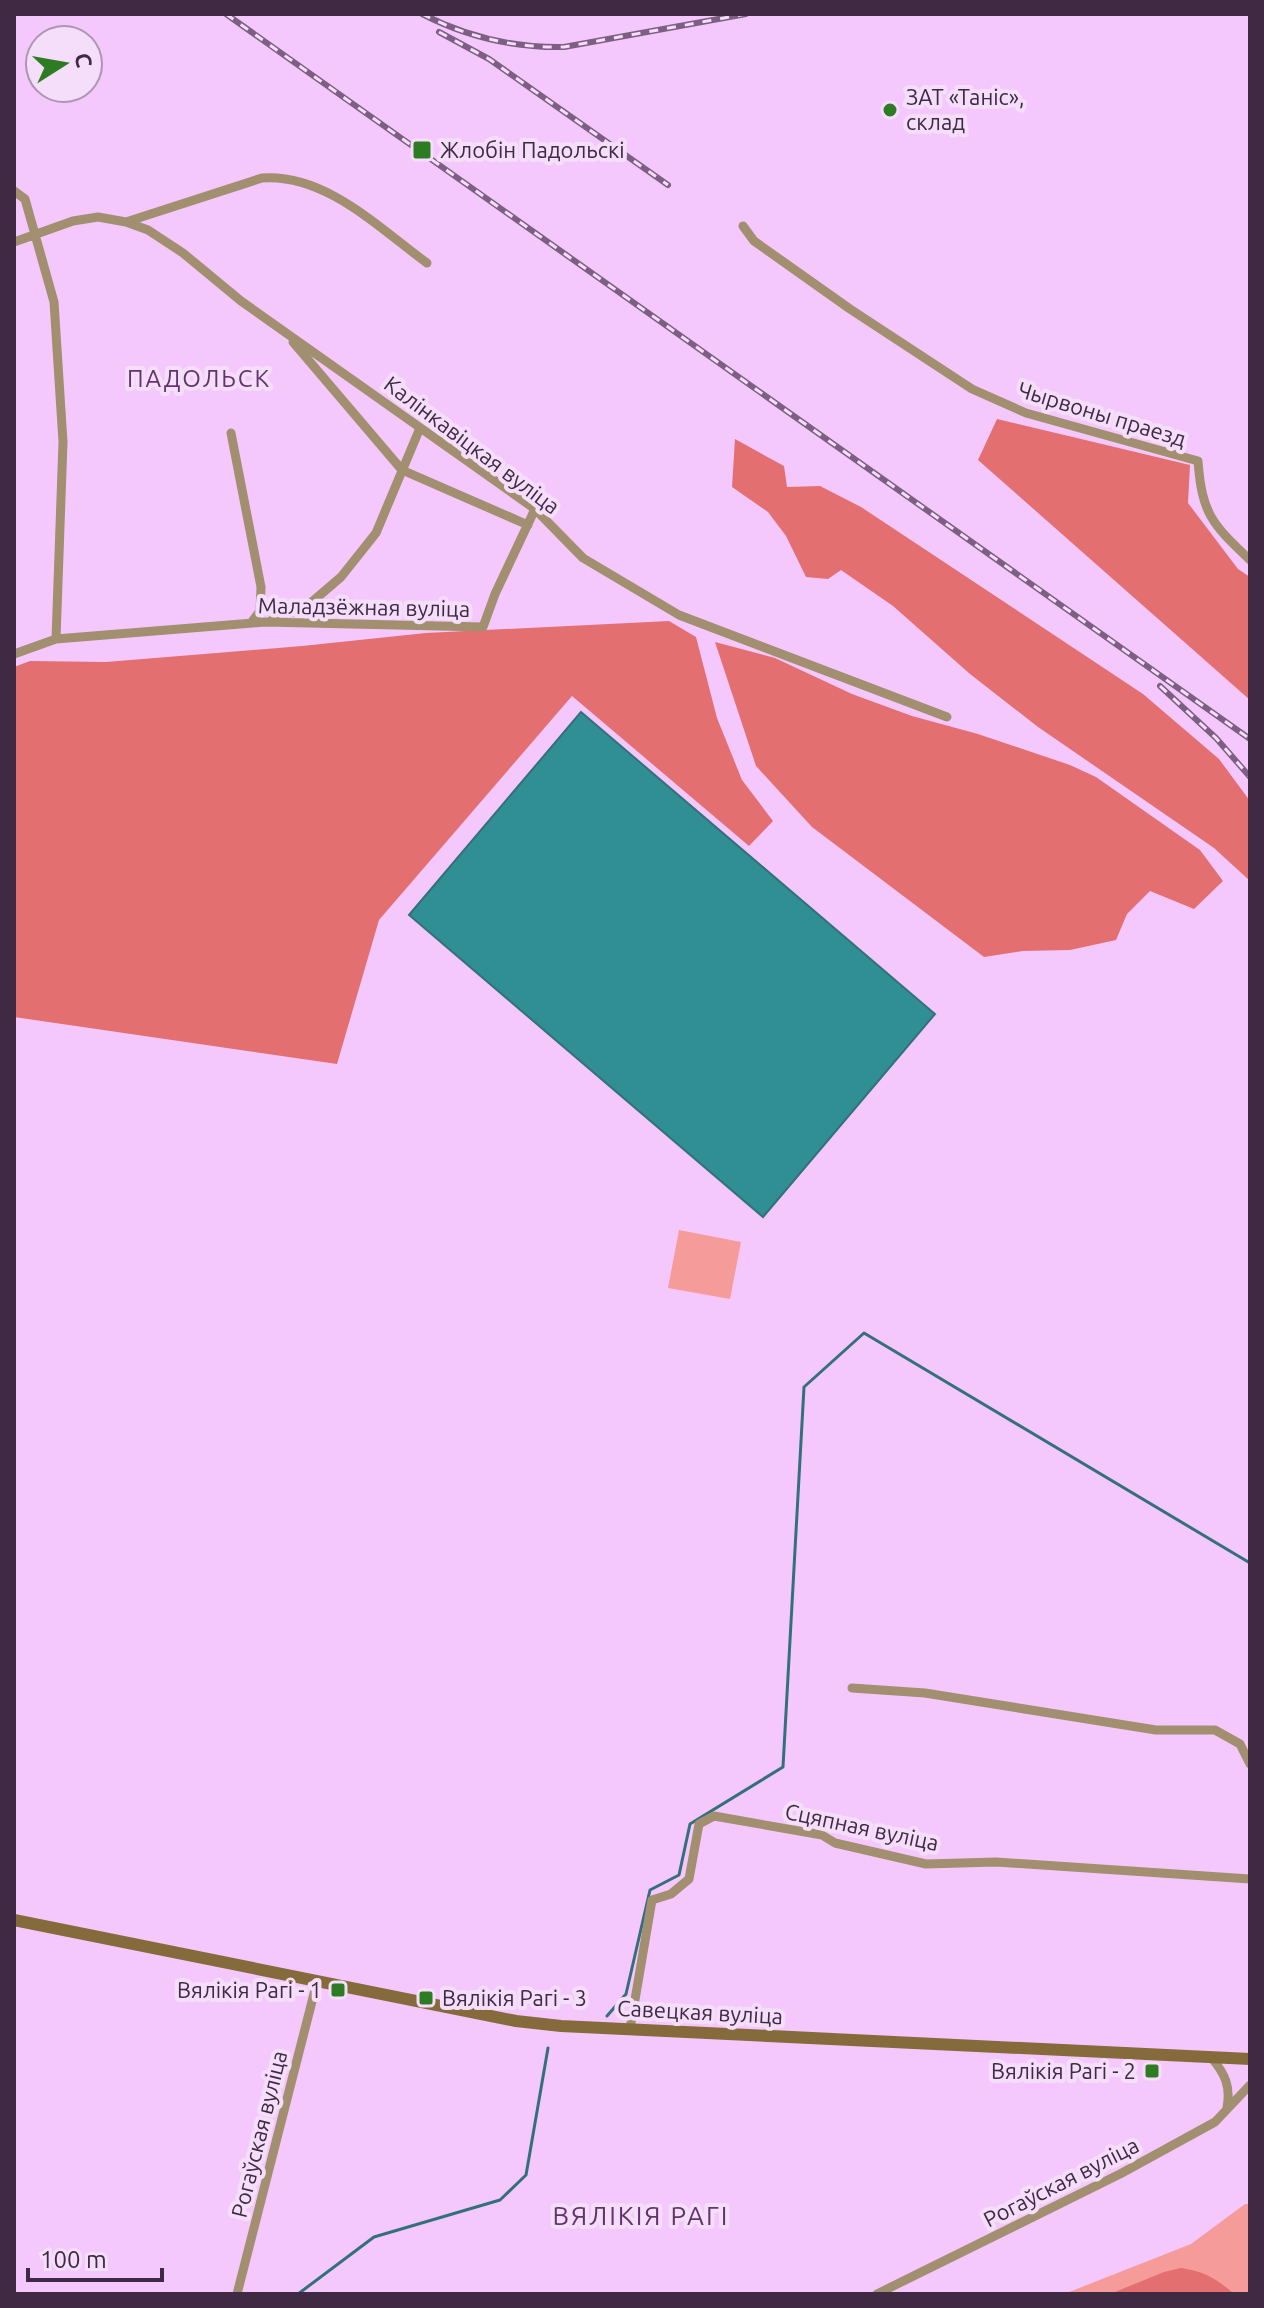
<svg xmlns="http://www.w3.org/2000/svg" width="1264" height="2308" font-family="Ubuntu,sans-serif">
	<rect width="100%" height="100%" fill="#f5c8fd"/>
	<path fill="#f59b99" d="M679 1230 741 1242 730 1299 668 1288Z
		M1245 2204H1250V2294H1064L1191 2244Z"/>
	<path fill="#e46f70" d="M997 419 1190 465 1188 503 1238 569 1250 577V700L978 460Z
		M735 439 784 466 787 487 820 486 861 507 1143 694 1219 759 1250 801V881L1214 848 1038 727 970 674 893 606 841 570 828 579 806 577 786 536 768 512 732 487Z
		M669 621 696 637 717 718 742 780 773 821 749 846 572 696 379 920 337 1064 14 1017V667L30 661 106 662 302 646 426 633Z
		M715 642 775 658 852 694 912 716 978 734 1070 765 1096 777 1200 850 1223 881 1194 909 1150 891 1127 914 1116 940 1070 950 1023 951 984 957 812 827 756 766Z
		M1181 2268C1204 2271 1217 2279 1234 2294H1110L1164 2272Z"/>
	<path fill="#2f8f95" stroke="#34707c" stroke-width="2" d="M581 712 935 1014 763 1217 409 915Z"/>
	<g fill="none" stroke-linecap="round" stroke-linejoin="round">
		<path stroke="#34707c" stroke-width="3" d="M607 2016 626 1994 650 1890 679 1875 690 1824 783 1767 804 1387 864 1333 1250 1563
			M298 2294 374 2237 500 2200 526 2175 548 2048"/>
		<path stroke="#a18f70" stroke-width="9" d="M14 191 25 199 54 302 63 442 56 639
			M126 222 262 178C325 173 379 228 427 263
			M743 226 754 241 850 309 972 389 1026 413 1198 461C1202 514 1212 524 1250 560
			M14 242 73 221 98 217 126 222 148 230 183 253 241 301 535 509 583 558 679 615 947 717
			M293 342 402 470 528 525
			M231 433 261 587 260 611 251 623
			M272 620 306 607 341 577 376 533 420 428
			M14 654 56 639 265 622 483 627 495 594 535 509
			M852 1688 925 1693 1156 1730H1215L1240 1744 1250 1764
			M630 2029 652 1900 671 1894 689 1879 699 1824 714 1816 822 1835 835 1843 926 1864 996 1862 1250 1879
			M1211 2057C1225 2074 1231 2086 1227 2108
			M237 2294 317 1982
			M877 2294 1120 2174 1215 2122 1250 2085"/>
		<path stroke="#856b3b" stroke-width="12" d="M14 1920 516 2021 561 2026 1250 2059"/>
		<defs>
			<path id="rail" d="M226 14 1250 739
				M422 14C467 37 514 48 564 47L746 14
				M439 32 489 59 668 185
				M1160 686 1216 738 1250 777"/>
		</defs>
		<use href="#rail" stroke="#7c5f82" stroke-width="6"/>
		<use href="#rail" stroke="#f5def9" stroke-width="3" stroke-dasharray="9" stroke-linecap="butt"/>
	</g>
	<g fill="#2d7b23" stroke="#f5def9" stroke-width="3">
		<circle cx="890" cy="110" r="8"/>
		<rect x="412" y="140" width="20" height="20" rx="4"/>
		<rect x="330" y="1982" width="16" height="16" rx="4"/>
		<rect x="418" y="1990" width="16" height="16" rx="4"/>
		<rect x="1144" y="2063" width="16" height="16" rx="4"/>
	</g>
	<g text-anchor="middle" stroke-width="8" stroke-linejoin="round" paint-order="stroke">
		<g font-size="22" fill="#3f2943" stroke="#f5def9" text-anchor="start">
			<text x="906" y="105">ЗАТ «Таніс»,<tspan x="906" dy="25">склад</tspan></text>
			<text x="440" y="158">Жлобін Падольскі</text>
			<text x="322" y="1998" text-anchor="end">Вялікія Рагі - 1</text>
			<text x="442" y="2006">Вялікія Рагі - 3</text>
			<text x="1136" y="2079" text-anchor="end">Вялікія Рагі - 2</text>
		</g>
		<g font-size="22" fill="#3f2943" stroke="#f5def9">
			<text transform="translate(1102 414) rotate(17)" y="8">Чырвоны праезд</text>
			<text transform="translate(472 445) rotate(37)" y="8">Калінкавіцкая вуліца</text>
			<text transform="translate(364 607) rotate(1)" y="8">Маладзёжная вуліца</text>
			<text transform="translate(862 1827) rotate(12)" y="8">Сцяпная вуліца</text>
			<text transform="translate(700 2012) rotate(3)" y="8">Савецкая вуліца</text>
			<text transform="translate(259 2134) rotate(-76)" y="8">Рогаўская вуліца</text>
			<text transform="translate(1061 2182) rotate(-27)" y="8">Рогаўская вуліца</text>
		</g>
		<g font-size="24" letter-spacing="2" fill="#64336d" stroke="#f5def9">
			<text x="199" y="387">ПАДОЛЬСК</text>
		</g>
		<g font-size="26" letter-spacing="2" fill="#64336d" stroke="#f5def9">
			<text x="641" y="2225">ВЯЛІКІЯ РАГІ</text>
		</g>
	</g>
	<rect width="1264" height="2308" fill="none" stroke="#3f2943" stroke-width="32"/>
	<g transform="translate(64 64) rotate(79)"><circle r="38" fill="#f5def9" stroke="#ac96b0" stroke-width="2"/>
	<path d="M0-6L14 30L0 20L-14 30Z" fill="#2d7b23"/>
	<text y="-12" font-size="22" font-weight="bold" text-anchor="middle" fill="#3f2943">С</text>
	</g>
	<path d="M28 2268v12h134v-12" fill="none" stroke="#3f2943" stroke-width="4"/>
	<text x="40" y="2268" font-size="24" fill="#3f2943" stroke="#f5def9" stroke-width="6" paint-order="stroke">100 m</text>
</svg>
